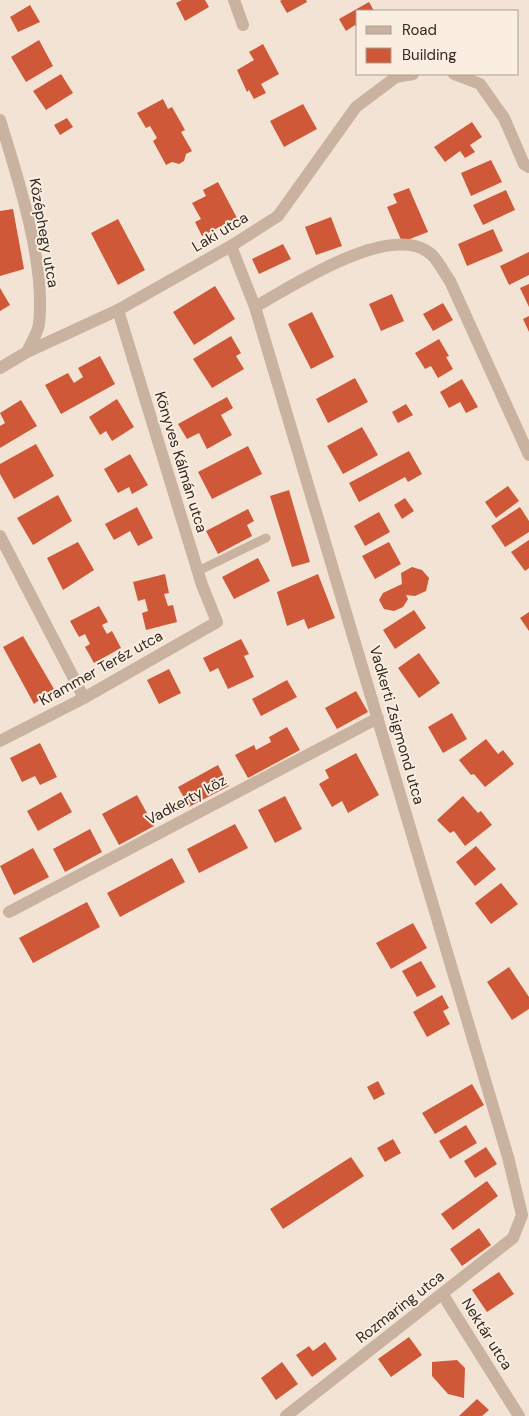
<svg xmlns="http://www.w3.org/2000/svg" width="529" height="1416" font-family="'DM Sans',sans-serif">
	<rect width="100%" height="100%" fill="#f2e3d5"/>
	<path fill="#ce5837" d="M182 0H205L209 7 185 21 176 3Z
		M282 0H306L307 2 287 13 280 1Z
		M369 2 374 11H358V30L355 25 346 31 339 19Z
		M30 5 40 22 18 32 10 17Z
		M39 40 53 66 26 82 11 57Z
		M263 44 279 74 261 84 266 93 254 99 249 90 247 92 237 70 254 60 249 52Z
		M61 74 73 93 46 110 33 91Z
		M163 99 168 109 172 107 185 130 181 132 192 151 186 154 184 161 179 164 172 162 166 165 153 141 157 138 150 126 146 128 137 113Z
		M303 104 317 129 284 147 270 121Z
		M67 118 73 127 60 135 54 125Z
		M472 122 482 137 470 145 475 152 465 158 460 151 445 162 434 147Z
		M491 160 502 182 471 196 461 173Z
		M218 182 237 218 202 236 195 222 201 219 192 203 206 196 203 190Z
		M409 188 428 232 402 242 387 207 397 203 393 194Z
		M506 190 515 210 483 225 473 205Z
		M13 209 24 269 0 276V211Z
		M331 217 342 246 316 255 305 227Z
		M118 219 145 270 118 285 91 233Z
		M493 229 503 251 467 266 458 244Z
		M283 244 291 259 259 274 252 259Z
		M529 252V275L509 285 500 266Z
		M529 284V307L520 288Z
		M215 286 235 319 194 345 173 312Z
		M0 288 10 305 0 311Z
		M392 294 404 321 381 331 369 304Z
		M443 303 453 320 433 331 423 314Z
		M312 312 334 357 311 369 288 324Z
		M529 316V332L523 319Z
		M231 336 241 353 236 356 244 369 212 388 193 359Z
		M439 339 449 356 446 357 453 369 438 378 431 366 425 369 415 353Z
		M100 356 115 384 61 414 45 385 68 373 74 383 83 377 78 368Z
		M355 378 368 402 328 423 316 399Z
		M462 379 478 407 466 413 460 402 449 408 440 392Z
		M227 397 233 408 221 415 232 435 207 449 199 433 187 439 178 424Z
		M117 399 134 427 112 441 106 431 100 435 89 417Z
		M21 400 37 426 0 448V426L5 423 0 413Z
		M406 404 413 415 398 423 392 412Z
		M362 427 378 455 343 474 327 446Z
		M36 444 54 476 14 499 0 474V464Z
		M248 446 262 474 212 499 198 472Z
		M409 451 422 474 408 482 405 477 359 502 349 483Z
		M130 454 148 485 132 494 129 487 118 493 104 469Z
		M508 486 519 501 496 518 485 502Z
		M289 490 310 562 292 567 270 496Z
		M58 495 72 521 33 545 17 518Z
		M405 498 414 511 402 519 394 505Z
		M137 507 153 538 138 546 130 531 114 540 105 524Z
		M520 507 529 521V532L505 547 491 526Z
		M248 509 254 521 247 525 252 536 218 554 206 531Z
		M379 512 390 532 365 546 354 526Z
		M529 540V568L525 571 511 552Z
		M78 542 94 570 63 590 47 558Z
		M389 542 401 564 375 579 362 556Z
		M258 558 270 581 234 599 222 577Z
		M412 567 422 570 429 578 426 591 415 596 406 595 408 599 403 607 394 611 384 609 379 600 383 593 402 584 401 573Z
		M165 574 169 593 164 594 168 606 173 605 177 622 146 630 142 613 148 611 145 599 138 601 133 582Z
		M318 574 335 618 308 629 304 619 287 626 277 592Z
		M99 606 108 622 102 625 107 634 112 631 121 648 94 663 85 647 90 644 85 634 79 637 70 621Z
		M414 610 426 628 395 649 383 630Z
		M529 612V631L520 618Z
		M23 636 54 689 34 704 3 647Z
		M241 639 249 654 244 656 254 677 228 689 218 668 210 672 203 658Z
		M419 653 440 683 419 698 398 668Z
		M169 669 181 693 159 704 147 680Z
		M287 680 297 697 261 716 252 699Z
		M356 691 368 712 337 729 325 708Z
		M452 713 467 739 443 753 428 727Z
		M287 727 300 750 248 778 235 755 254 745 256 750 271 742 269 737Z
		M486 739 498 754 503 750 514 764 485 787 474 774 471 775 459 760Z
		M40 743 57 777 40 785 35 776 22 782 10 758Z
		M356 753 379 795 348 813 342 801 332 807 319 784 329 778 325 770Z
		M218 765 229 786 189 807 178 787Z
		M61 792 72 812 38 831 27 811Z
		M137 795 154 826 119 845 102 814Z
		M285 796 302 829 275 843 258 810Z
		M463 796 478 813 481 811 492 825 465 846 454 831 450 833 437 820Z
		M235 824 248 848 199 873 187 849Z
		M90 829 102 852 65 872 53 849Z
		M476 846 496 869 475 886 456 862Z
		M33 848 49 877 14 895 0 866Z
		M172 858 185 882 120 917 107 893Z
		M501 883 518 904 491 924 475 903Z
		M87 902 100 927 33 963 19 938Z
		M413 923 427 948 391 969 376 943Z
		M421 961 436 987 417 997 402 971Z
		M509 967 529 997V1009L512 1020 487 982Z
		M442 995 449 1008 443 1011 450 1024 427 1037 413 1012Z
		M378 1081 385 1094 374 1100 367 1087Z
		M472 1084 484 1105 435 1134 422 1113Z
		M466 1125 477 1143 450 1159 439 1141Z
		M393 1139 401 1153 385 1162 377 1148Z
		M486 1147 497 1164 475 1178 464 1161Z
		M351 1157 364 1176 283 1229 270 1209Z
		M487 1181 498 1196 453 1230 441 1214Z
		M479 1228 491 1245 462 1266 450 1249Z
		M499 1272 514 1294 487 1312 472 1290Z
		M409 1337 422 1355 391 1377 378 1359Z
		M325 1342 337 1359 312 1377 296 1355 309 1346 313 1351Z
		M457 1360 465 1368 464 1398 448 1394 432 1376V1362Z
		M282 1362 298 1384 276 1400 261 1378Z
		M477 1399 489 1410 482 1416H459Z"/>
	<g fill="none" stroke-linecap="round" stroke-linejoin="round">
		<path stroke="#cab2a0" stroke-width="9" d="M198 571 266 538"/>
		<path stroke="#cab2a0" stroke-width="12" d="M234 0 243 25
			M454 74 480 84 504 118 524 164 529 167
			M0 120C18 178 46 264 39 324 38 333 31 343 27 352
			M231 246 255 307 508 1157 522 1215 513 1238 286 1416
			M255 307C292 286 393 219 432 255 439 262 444 273 450 281L529 455
			M0 368 27 352 118 310 231 246 278 216 356 107 396 77 413 74
			M0 536 84 698
			M0 741 84 698 217 622 202 585 118 310
			M9 912 378 718
			M443 1295 519 1416"/>
	</g>
	<g text-anchor="middle" stroke-width="4" stroke-linejoin="round" paint-order="stroke">
		<g font-size="15" fill="#342824" stroke="#faeee1">
			<text transform="translate(220 232) rotate(-31)" y="5">Laki utca</text>
			<text transform="translate(44 233) rotate(80)" y="5">Középhegy utca</text>
			<text transform="translate(181 462) rotate(73)" y="5">Könyves Kálmán utca</text>
			<text transform="translate(101 668) rotate(-29)" y="5">Krammer Teréz utca</text>
			<text transform="translate(397 725) rotate(74)" y="5">Vadkerti Zsigmond utca</text>
			<text transform="translate(186 800) rotate(-28)" y="5">Vadkerty köz</text>
			<text transform="translate(400 1307) rotate(-38)" y="5">Rozmaring utca</text>
			<text transform="translate(487 1334) rotate(58)" y="5">Nektár utca</text>
		</g>
	</g>
	<rect x="356" y="10" width="162" height="65" fill="#faeee1" stroke="#ab9f95"/>
	<rect x="366" y="26" width="25" height="8" fill="#cab2a0" stroke="#ab9f95"/>
	<text x="402" y="35" font-size="15" fill="#342824">Road</text>
	<rect x="366" y="48" width="25" height="15" fill="#ce5837" stroke="#ab9f95"/>
	<text x="402" y="60" font-size="15" fill="#342824">Building</text>
</svg>
